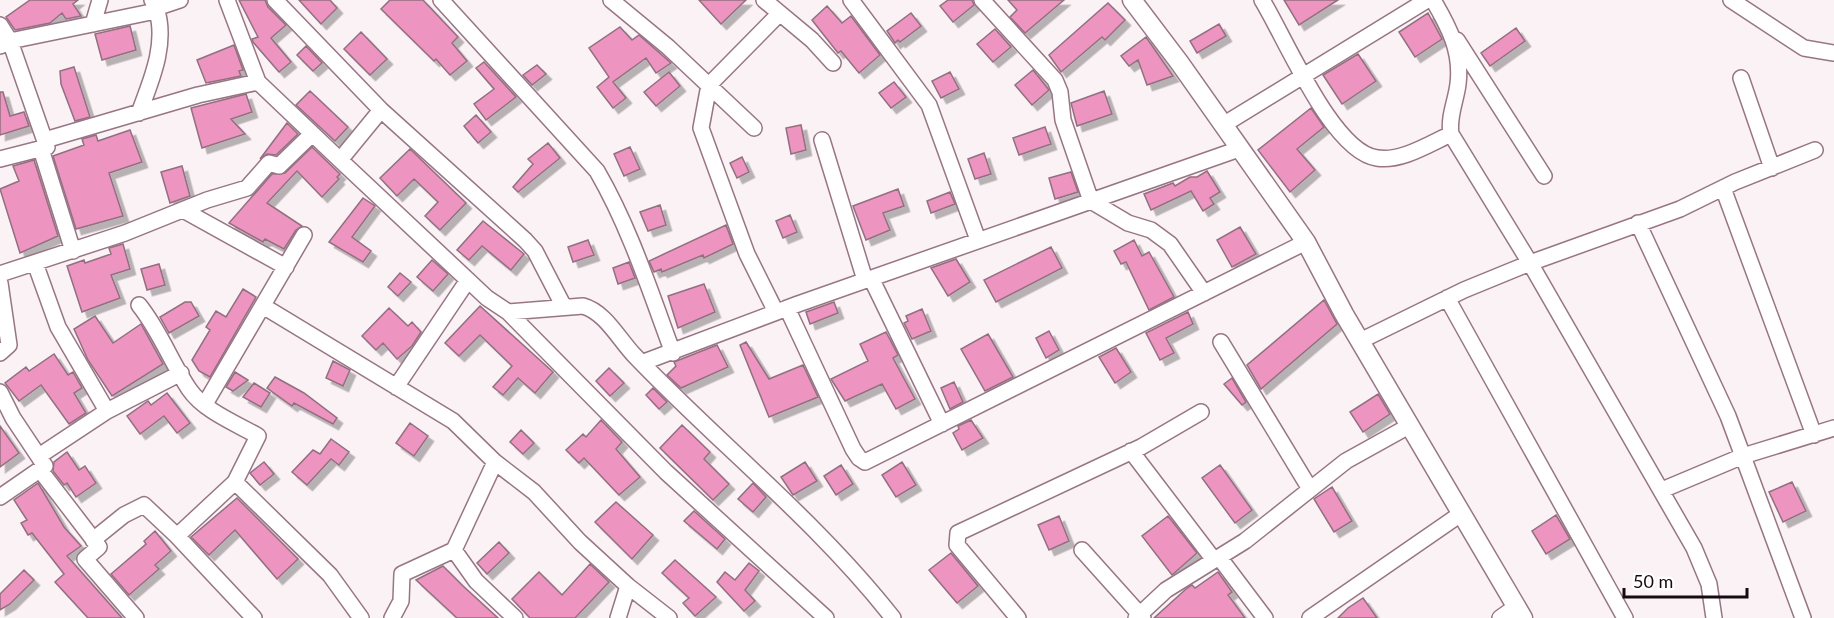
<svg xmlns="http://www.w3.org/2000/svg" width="1834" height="618" font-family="Lato,sans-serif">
	<defs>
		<filter id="shadow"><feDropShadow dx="5.5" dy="5.5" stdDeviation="0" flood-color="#0004"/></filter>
	</defs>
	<rect width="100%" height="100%" fill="#faf2f5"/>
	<path fill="#ee94c0" stroke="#926f7f" stroke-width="1.5" filter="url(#shadow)" d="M30 0H78L73 4 81 16 66 19 62 13 50 23 15 30 6 17Z
		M239 0H265L268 7 286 25 271 38 291 62 279 72 253 42 252 39 258 37Z
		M299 0H330L337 8 321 24Z
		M390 0H423L458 37 452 43 467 61 450 75 436 59 434 61 381 9Z
		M699 0H746L721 24Z
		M948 0H972L974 5 953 22 940 6Z
		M1008 0H1064L1025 33 1010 17 1017 10Z
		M1284 0H1338L1299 25Z
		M1108 3 1125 20 1105 40 1102 37 1061 72 1049 55Z
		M827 6 842 23 851 16 880 55 859 73 841 51 838 53 812 20Z
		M911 13 921 26 900 42 898 40 895 43 887 31Z
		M1428 13 1442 39 1415 57 1399 32Z
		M1219 24 1226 36 1197 53 1190 41Z
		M130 26 136 50 102 60 95 34Z
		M620 27 632 40 639 35 671 63 656 73 646 58 613 82 626 98 613 108 597 87 609 77 589 48Z
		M1516 28 1525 41 1490 66 1481 53Z
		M995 29 1011 47 993 62 977 44Z
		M361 32 387 59 370 75 344 49Z
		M1146 37 1173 76 1147 85 1138 60 1129 66 1121 56Z
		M234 45 243 70 239 71 241 76 206 83 197 60Z
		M306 46 322 63 313 71 297 55Z
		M1358 54 1376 81 1342 104 1323 75Z
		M484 62 516 97 486 120 474 104 494 89 476 68Z
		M537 65 546 74 532 85 523 75Z
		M74 67 90 117 75 121 61 84 60 71Z
		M1033 70 1049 90 1032 105 1015 85Z
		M669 72 680 86 656 106 644 92Z
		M950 72 959 89 941 98 932 81Z
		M894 82 906 97 891 108 879 93Z
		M310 91 348 127 335 141 296 105Z
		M1104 91 1112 114 1077 126 1071 103Z
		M0 92H3L10 116 24 112 29 126 0 135Z
		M246 94 252 112 231 119 245 134 202 148 191 108Z
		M1311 108 1324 127 1297 149 1315 170 1290 192 1258 150Z
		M476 115 491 132 478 143 464 126Z
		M287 123 298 134 276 155 267 154 260 159Z
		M801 125 806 150 791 154 786 128Z
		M1045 127 1051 144 1019 155 1013 138Z
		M130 130 142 162 109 173 123 216 76 229 53 156 84 145 82 139 96 135 98 141Z
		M548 143 560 158 518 192 513 187 533 164 528 159Z
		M312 147 340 174 337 177 339 179 322 197 297 171 267 203 302 226 296 230 284 249 265 239 263 242 229 223 272 174 285 173Z
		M630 147 640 169 624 176 614 154Z
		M410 149 466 203 440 230 425 216 438 202 414 179 397 196 380 178Z
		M984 153 991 174 975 179 968 159Z
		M742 157 749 172 737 178 730 163Z
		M34 160 58 236 20 253 0 189 19 181 13 166Z
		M182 166 190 196 170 203 161 172Z
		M1207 171 1220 192 1210 198 1214 204 1203 211 1191 191 1151 210 1144 194 1173 183 1175 186 1190 177H1197Z
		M1071 172 1078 192 1055 199 1049 178Z
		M898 189 904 206 883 213 890 230 866 240 853 206Z
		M950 192 955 204 931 213 927 201Z
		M363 198 375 206 352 237 371 251 363 262 329 242Z
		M660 205 666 225 648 231 640 212Z
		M790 215 797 232 783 238 776 221Z
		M483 221 524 254 511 270 482 246 469 260 457 250Z
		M726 225 733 244 704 258 703 255 662 272 661 269 654 272 649 261Z
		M1240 227 1256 254 1232 267 1217 240Z
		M588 240 594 255 573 262 568 247Z
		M1134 240 1142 256 1149 252 1174 297 1149 310 1126 262 1121 264 1114 251Z
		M123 244 130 269 111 275 120 298 82 312 67 266 84 260 85 263 111 254 109 248Z
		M1051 247 1062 268 996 302 984 280Z
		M956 259 970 282 948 296 931 268Z
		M432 260 448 274 433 291 417 277Z
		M629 262 635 278 618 284 613 268Z
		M159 264 165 285 147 290 141 269Z
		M400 273 411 282 398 296 388 287Z
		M704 284 715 312 678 328 668 296Z
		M243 289 256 297 210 377 199 371 192 360 210 330 206 327 216 311 226 317Z
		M1324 300 1337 324 1261 389 1247 365Z
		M185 302H191L199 316 169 333 160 317Z
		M834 302 838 313 810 324 806 312Z
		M480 306 553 372 535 393 518 378 503 395 493 387 512 366 480 335 459 356 445 343Z
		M389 308 408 326 412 322 421 332 412 346 397 359 383 343 376 350 362 336Z
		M922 309 931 331 912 339 904 323 908 321 906 316Z
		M1188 312 1193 324 1166 338 1174 353 1160 360 1146 333Z
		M95 316 113 343 141 324 163 364 112 396 88 360 74 329Z
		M1049 331 1059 350 1046 358 1036 338Z
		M886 332 898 355 893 358 915 399 896 409 882 384 845 401 831 379 868 361 860 344Z
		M988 334 1013 377 985 391 961 349Z
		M746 342 769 379 803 365 818 397 769 417 740 345Z
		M717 345 728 367 681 388 667 375 676 366 674 362Z
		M1116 348 1131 372 1115 383 1099 357Z
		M54 354 68 375 73 372 82 388 74 393 86 413 69 424 41 385 19 401 5 383 26 367 29 371Z
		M333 361 350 370 343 386 326 378Z
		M609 368 624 383 610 396 596 381Z
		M235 372 248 380 233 391 226 387Z
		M275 377 304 393 337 418 333 424 294 403 292 406 267 388Z
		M1232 378 1246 402 1242 405 1224 384Z
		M954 382 963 402 950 409 941 388Z
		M254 383 270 393 261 407 243 397Z
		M653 388 667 402 659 409 646 395Z
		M167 393 190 423 177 433 164 416 140 434 127 416 148 401 151 405Z
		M1378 394 1390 414 1363 432 1350 412Z
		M601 420 622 442 616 449 640 477 619 495 584 458 579 463 566 450 583 434 586 437Z
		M971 420 983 438 962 450 953 433 959 429 958 426Z
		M410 423 428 436 414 456 396 443Z
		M682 425 710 452 704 459 729 484 713 500 660 448Z
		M0 426 19 453 0 467Z
		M521 430 534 443 523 454 510 442Z
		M331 439 349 452 339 465 331 459 307 485 292 472 313 450 320 454Z
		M67 452 79 470 85 466 96 483 76 497 67 483 64 485 53 471 54 462Z
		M264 462 274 474 260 485 250 473Z
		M805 462 817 481 793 495 781 477Z
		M902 462 916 485 896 497 882 475Z
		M841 465 853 484 836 495 824 476Z
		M1220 465 1252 510 1235 523 1202 478Z
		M1792 482 1806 511 1783 522 1769 492Z
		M38 483 64 527 81 546 67 556 122 618H88L55 582 64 574 32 533 28 535 21 523 27 520 14 500Z
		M753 483 766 497 753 512 738 499Z
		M1332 487 1352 521 1334 532 1314 499Z
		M237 498 298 559 277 579 235 530 209 555 191 537Z
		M616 502 653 535 632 559 595 522Z
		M694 511 725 539 717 549 684 521Z
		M1556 515 1570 539 1546 554 1532 531Z
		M1059 516 1069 541 1049 550 1038 525Z
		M1168 516 1197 553 1172 575 1142 536Z
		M155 531 171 551 155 565 159 569 129 595 111 574 146 544 144 541Z
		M499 542 509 553 487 574 477 563Z
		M951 553 978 586 957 603 929 570Z
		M675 560 716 597 695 616 683 603 689 598 662 573Z
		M749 563 759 571 745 590 755 601 744 611 717 582 725 572 735 580Z
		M590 564 609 582 575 618H530L512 599 539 572 562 595Z
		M443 566 463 586 498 618H457L416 580Z
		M24 570 34 580 10 604 0 610V594Z
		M1218 572 1232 592 1228 595 1245 618H1154L1186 589 1192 585 1195 588Z
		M1363 598 1377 618H1338L1348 608Z"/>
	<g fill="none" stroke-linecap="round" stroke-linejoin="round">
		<defs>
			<path id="minor" d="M227 0 258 82
				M275 0 381 110 525 240 535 251 564 307
				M441 0 597 171C630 228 650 291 673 353
				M611 0 668 47 754 128
				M764 0 812 40 833 63
				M851 0 929 105 978 240
				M982 0 1055 80 1060 92 1063 120 1091 201 1128 223 1151 230 1170 244 1204 293
				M1262 0C1285 37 1332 152 1377 158 1401 162 1429 144 1451 134
				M1433 0C1449 27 1462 52 1458 84 1456 101 1448 117 1451 134L1530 263 1694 548 1709 584 1714 618
				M1731 0 1804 48 1834 53
				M93 24 100 0
				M0 25 10 41 47 147 0 159
				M1457 40 1544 176
				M0 46 10 41 151 12 156 8 152 0
				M1741 78 1772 168
				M139 113C151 81 168 43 156 8L180 0
				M1223 125 1427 0
				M45 140 198 95 258 82 340 160 381 110
				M822 140 865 280
				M41 149 73 251
				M340 160 487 298 508 312 583 306C605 312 618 338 634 355 719 444 817 521 893 618
				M1723 188 1814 435
				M183 210 286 267
				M1638 223 1728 416 1803 618
				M35 263 58 327 107 411 181 373
				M0 274 125 233 207 200 247 188 269 163 279 166 312 134
				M871 278 942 424
				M0 283 9 345 0 353
				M1447 298 1625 618
				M139 305C160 331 171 362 189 389 204 411 235 423 258 436L235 482 330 575 361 618
				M263 306 453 421 495 462 454 550 476 581 515 618
				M787 308 853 449 859 458 865 462 1306 242
				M508 312 666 472 826 618
				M776 312 747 254 701 128 709 85 779 14
				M1360 341 1464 290 1530 263 1680 209 1735 182 1815 150
				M1221 342 1310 489
				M644 362 798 304 1239 149
				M396 387 468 280
				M0 392 13 418 45 466 0 497
				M205 404 304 235
				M1131 451 1214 560
				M39 456 107 411
				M495 462 534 492 580 542 628 586 669 618
				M40 470 99 547 85 559 136 618
				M1662 490 1743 456 1834 428
				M177 536 235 482
				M93 540 124 515 144 505 177 536 254 618
				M1082 550 1143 618
				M1219 557 1265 618
				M392 618 401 601 402 574 454 550
				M618 618 628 586
				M1018 618 957 545 958 533 1141 447 1201 412
				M1136 618 1166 590 1245 541 1346 461 1409 426
				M1310 618 1462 513
				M1500 618 1517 606"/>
			<path id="tertiary" d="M1132 0 1179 62 1306 242 1344 314 1523 618"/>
		</defs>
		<use href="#minor" stroke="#987585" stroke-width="18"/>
		<use href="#tertiary" stroke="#987585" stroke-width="21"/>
		<use href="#minor" stroke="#fff" stroke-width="15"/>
		<use href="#tertiary" stroke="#fff" stroke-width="18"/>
	</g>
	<path d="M1624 588v9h123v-9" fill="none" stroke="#170a10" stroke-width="3"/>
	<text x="1633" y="588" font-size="18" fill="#170a10" stroke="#ffffff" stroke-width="4.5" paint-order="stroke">50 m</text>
</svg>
